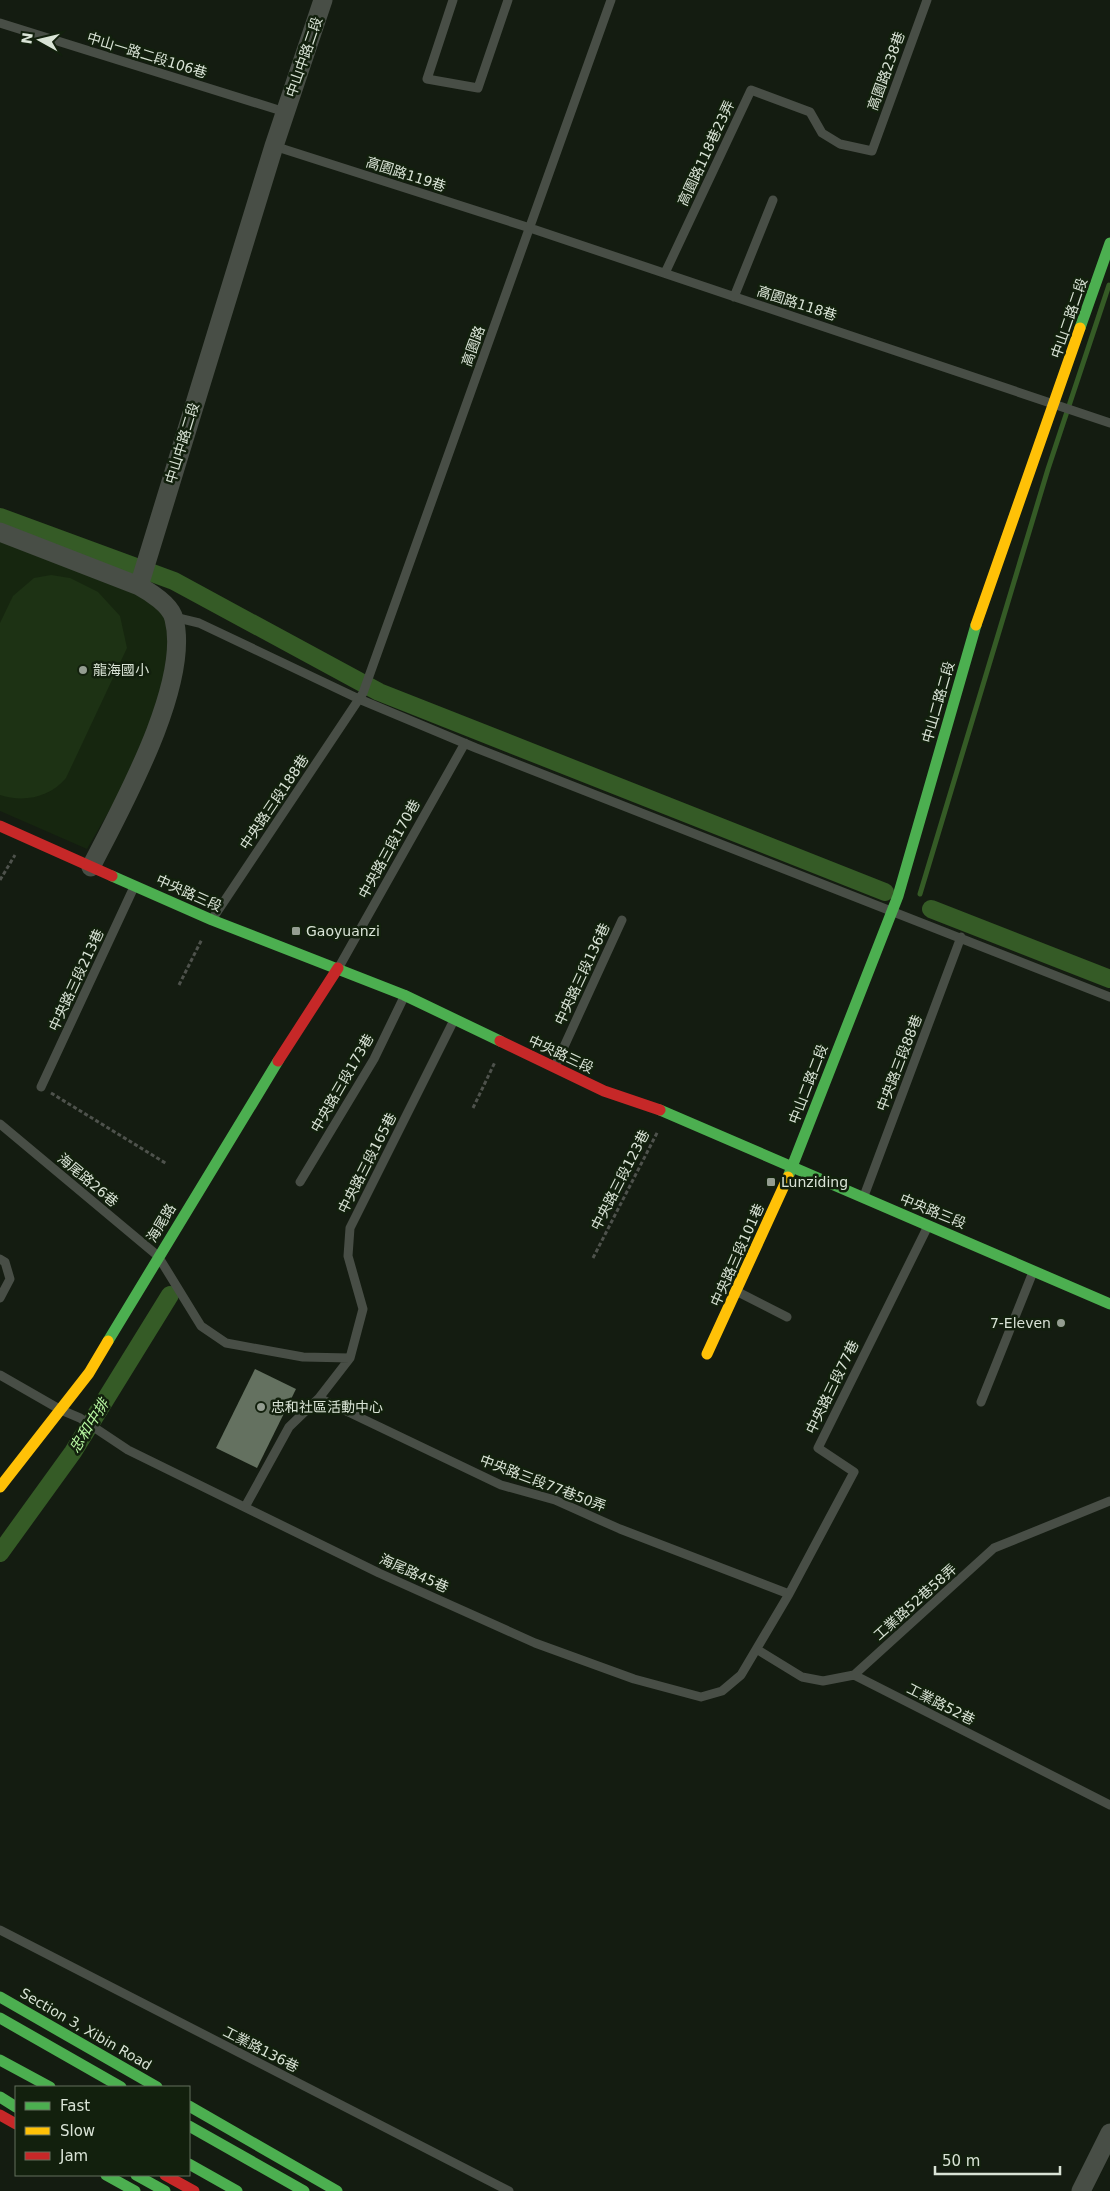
<svg xmlns="http://www.w3.org/2000/svg" width="1110" height="2191" font-family="'DejaVu Sans','Noto Sans TC',sans-serif">
	<rect width="100%" height="100%" fill="#141c11"/>
	<path fill="#16260f" d="M0 539 126 589 154 603 171 622 161 696 127 780 87 849 0 811Z"/>
	<path fill="#1d3214" d="M51 575 70 578 98 592 120 616 127 648 66 778C50 797 24 803 0 795V623L13 596 34 578Z"/>
	<g fill="none" stroke-linecap="round" stroke-linejoin="round">
		<path stroke="#355b26" stroke-width="5" d="M920 894 1048 469 1109 285"/>
		<path stroke="#355b26" stroke-width="18" d="M0 517 174 581 379 692 885 892
			M931 909 1110 979
			M0 1553 73 1452 170 1295"/>
	</g>
	<path fill="#647160" d="M255 1369 296 1389 257 1468 216 1448Z"/>
	<g fill="none" stroke-linecap="round" stroke-linejoin="round">
		<path stroke="#4e524c" stroke-width="3" stroke-dasharray="4 2.5" stroke-linecap="butt" d="M0 880 15 855
			M179 985 202 939
			M51 1093 167 1164
			M473 1108 495 1062
			M593 1258 658 1131"/>
		<path stroke="#484e46" stroke-width="9" d="M453 0 427 79 478 88 508 0
			M0 23 285 112
			M274 146 530 228 1110 423
			M665 273 751 90 810 112 822 133 840 144 872 151 927 0
			M734 297 773 200
			M174 617 199 623 359 699 476 748 1110 997
			M213 918 363 693 611 0
			M339 967 465 743
			M556 1064 622 920
			M41 1087 134 887
			M0 1124 158 1256 201 1326 226 1343 303 1357 350 1358
			M300 1182 374 1059 404 997
			M864 1196 961 937
			M0 1259 5 1262 10 1279 0 1298
			M738 1292 787 1317
			M0 1375 61 1410 80 1418 128 1450 379 1573 535 1643 634 1679 701 1697 722 1691 741 1675 789 1594 854 1472 818 1448 928 1226
			M319 1398 501 1485 555 1500 620 1529 789 1594
			M981 1402 1033 1272
			M245 1507 289 1427 319 1398 350 1358 363 1309 348 1256 350 1228 454 1020
			M758 1650 802 1677 823 1681 854 1675 1110 1805
			M854 1675 994 1548 1110 1501
			M0 1930 509 2191"/>
		<path stroke="#484e46" stroke-width="19" d="M0 532 139 586
			M91 867C121 808 191 684 174 619 171 605 150 592 139 586L274 146 323 0
			M1081 2191 1110 2133"/>
		<path stroke="#4caf50" stroke-width="11" d="M1080 328 1110 243
			M112 876 212 920 404 995 500 1041
			M660 1110 1110 1304
			M788 1177 898 896 976 625
			M108 1341 278 1061
			M0 1997 157 2087
			M0 2018 121 2087
			M0 2060 50 2087
			M0 2097 16 2107
			M189 2106 337 2191
			M189 2126 304 2191
			M189 2164 237 2191
			M106 2175 135 2191
			M136 2175 165 2191"/>
		<path stroke="#ffc107" stroke-width="11" d="M976 625 1080 328
			M707 1354 788 1177
			M0 1487 89 1373 108 1341"/>
		<path stroke="#c62828" stroke-width="11" d="M0 826 112 876
			M500 1041 604 1091 660 1110
			M278 1061 338 968
			M0 2115 16 2124
			M165 2175 194 2191"/>
	</g>
	<g fill="#949d91" stroke="#12200d" stroke-width="2">
		<circle cx="83" cy="670" r="5"/>
		<rect x="291" y="926" width="10" height="10" rx="2.5"/>
		<rect x="766" y="1177" width="10" height="10" rx="2.5"/>
		<circle cx="1061" cy="1323" r="5"/>
		<circle cx="261" cy="1407" r="5"/>
	</g>
	<g text-anchor="middle" stroke-width="5" stroke-linejoin="round" paint-order="stroke">
		<g font-size="14" fill="#d9e3d6" stroke="#12200d">
			<text transform="translate(147 55) rotate(17)" y="5">中山一路二段106巷</text>
			<text transform="translate(304 57) rotate(-71)" y="5">中山中路二段</text>
			<text transform="translate(886 71) rotate(-70)" y="5">高園路238巷</text>
			<text transform="translate(706 153) rotate(-65)" y="5">高園路118巷23弄</text>
			<text transform="translate(406 174) rotate(18)" y="5">高園路119巷</text>
			<text transform="translate(797 303) rotate(18)" y="5">高園路118巷</text>
			<text transform="translate(1069 318) rotate(-71)" y="5">中山二路二段</text>
			<text transform="translate(473 346) rotate(-70)" y="5">高園路</text>
			<text transform="translate(182 443) rotate(-73)" y="5">中山中路二段</text>
			<text transform="translate(938 702) rotate(-74)" y="5">中山二路二段</text>
			<text transform="translate(274 802) rotate(-56)" y="5">中央路三段188巷</text>
			<text transform="translate(389 849) rotate(-61)" y="5">中央路三段170巷</text>
			<text transform="translate(189 893) rotate(24)" y="5">中央路三段</text>
			<text transform="translate(582 974) rotate(-65)" y="5">中央路三段136巷</text>
			<text transform="translate(76 980) rotate(-65)" y="5">中央路三段213巷</text>
			<text transform="translate(561 1054) rotate(25)" y="5">中央路三段</text>
			<text transform="translate(899 1063) rotate(-69)" y="5">中央路三段88巷</text>
			<text transform="translate(342 1083) rotate(-60)" y="5">中央路三段173巷</text>
			<text transform="translate(808 1084) rotate(-69)" y="5">中山二路二段</text>
			<text transform="translate(367 1163) rotate(-63)" y="5">中央路三段165巷</text>
			<text transform="translate(88 1180) rotate(40)" y="5">海尾路26巷</text>
			<text transform="translate(620 1180) rotate(-63)" y="5">中央路三段123巷</text>
			<text transform="translate(933 1211) rotate(22)" y="5">中央路三段</text>
			<text transform="translate(161 1223) rotate(-59)" y="5">海尾路</text>
			<text transform="translate(737 1255) rotate(-66)" y="5">中央路三段101巷</text>
			<text transform="translate(832 1387) rotate(-64)" y="5">中央路三段77巷</text>
			<text transform="translate(543 1483) rotate(21)" y="5">中央路三段77巷50弄</text>
			<text transform="translate(414 1573) rotate(24)" y="5">海尾路45巷</text>
			<text transform="translate(915 1602) rotate(-42)" y="5">工業路52巷58弄</text>
			<text transform="translate(941 1704) rotate(27)" y="5">工業路52巷</text>
			<text transform="translate(86 2029) rotate(30)" y="5">Section 3, Xibin Road</text>
			<text transform="translate(261 2049) rotate(27)" y="5">工業路136巷</text>
		</g>
		<g font-size="14" fill="#d9e3d6" stroke="#12200d" text-anchor="start">
			<text x="93" y="675">龍海國小</text>
			<text x="306" y="936">Gaoyuanzi</text>
			<text x="781" y="1187">Lunziding</text>
			<text x="1051" y="1328" text-anchor="end">7-Eleven</text>
			<text x="271" y="1412">忠和社區活動中心</text>
		</g>
		<g font-size="15" font-style="italic" fill="#b8f7a2" stroke="#12200d">
			<text transform="translate(89 1426) rotate(-58)" y="5">忠和中排</text>
		</g>
	</g>
	<rect x="15" y="2086" width="175" height="90" fill="#12200d" stroke="#626e5d"/>
	<rect x="25" y="2102" width="25" height="8" fill="#4caf50" stroke="#626e5d"/>
	<text x="60" y="2111" font-size="15" fill="#d9e3d6">Fast</text>
	<rect x="25" y="2127" width="25" height="8" fill="#ffc107" stroke="#626e5d"/>
	<text x="60" y="2136" font-size="15" fill="#d9e3d6">Slow</text>
	<rect x="25" y="2152" width="25" height="8" fill="#c62828" stroke="#626e5d"/>
	<text x="60" y="2161" font-size="15" fill="#d9e3d6">Jam</text>
	<g transform="translate(40 40) rotate(278)" stroke="#12200d" stroke-width="4" paint-order="stroke">
	<path d="M0-4L9 19L0 12L-9 19Z" fill="#d9e3d6"/>
	<text y="-8" font-size="14" font-weight="bold" text-anchor="middle" fill="#d9e3d6">N</text>
	</g>
	<path d="M935 2166v8h125v-8" fill="none" stroke="#d9e3d6" stroke-width="2.5"/>
	<text x="942" y="2166" font-size="15" fill="#d9e3d6" stroke="#12200d" stroke-width="4" paint-order="stroke">50 m</text>
</svg>
